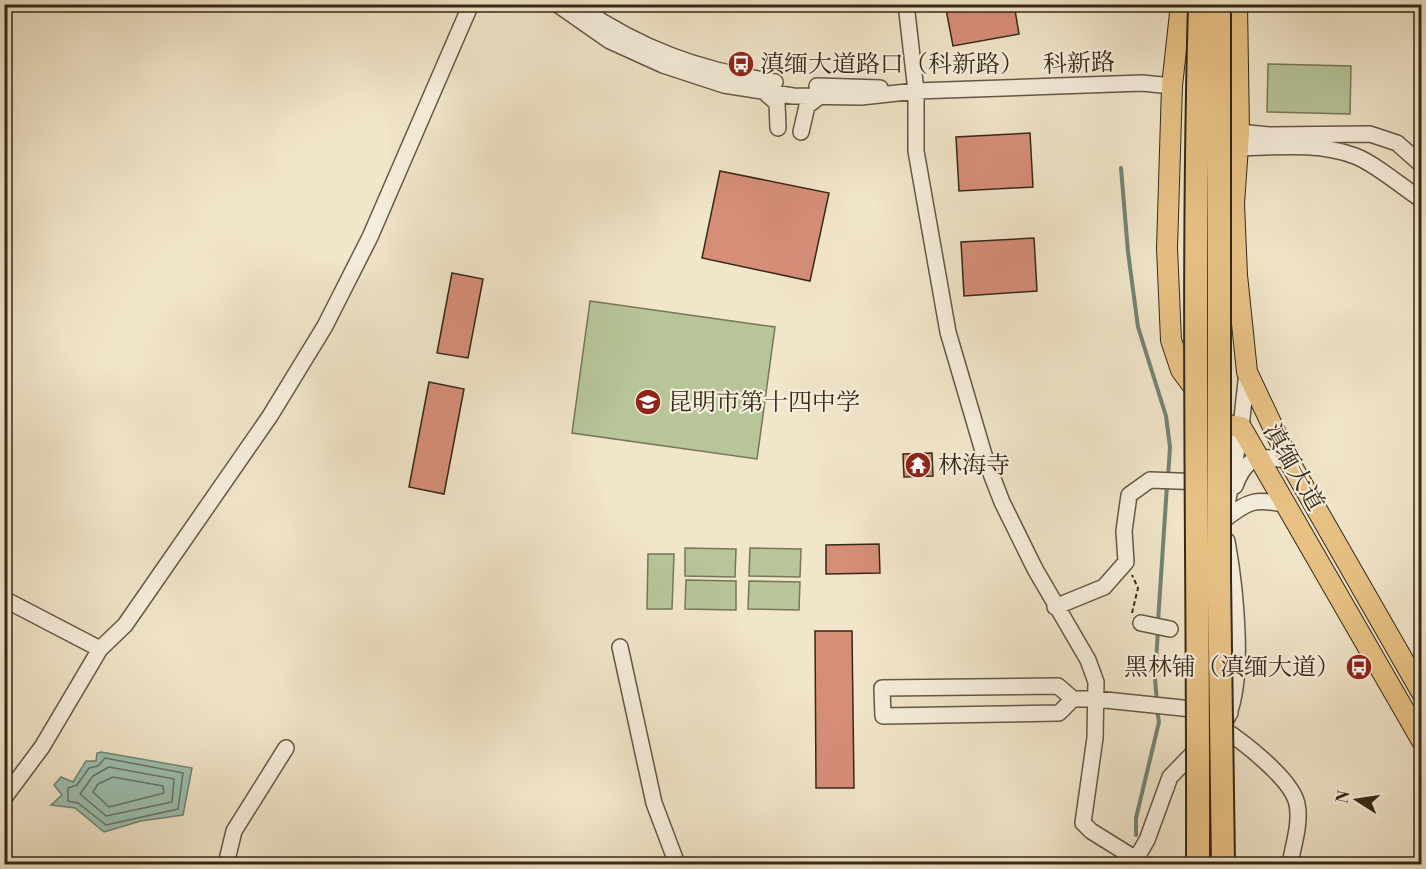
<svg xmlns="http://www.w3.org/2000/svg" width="1426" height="869" font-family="'Libre Bodoni','Noto Serif SC',serif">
	<rect width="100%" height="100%" fill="#f1e5ca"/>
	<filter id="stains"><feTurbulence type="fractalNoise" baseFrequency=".00333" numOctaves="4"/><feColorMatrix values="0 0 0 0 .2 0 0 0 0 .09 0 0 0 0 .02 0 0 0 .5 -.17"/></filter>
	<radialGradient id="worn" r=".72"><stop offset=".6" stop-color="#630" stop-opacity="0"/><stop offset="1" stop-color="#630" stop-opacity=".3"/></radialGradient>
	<path fill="#b7c599" stroke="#767658" stroke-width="1.5" d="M1268 64 1351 66 1350 114 1267 112Z
		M590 301 775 327 757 459 572 433Z
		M685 548 736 549 735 577 685 576Z
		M750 548 801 549 800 577 749 576Z
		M648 554H674L672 609H647Z
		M686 580 736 581V610L685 609Z
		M749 581 800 582 799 610 748 609Z"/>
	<path fill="#9cc0b0" stroke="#738373" stroke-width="1.5" d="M101 752 192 768 183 815 141 821 104 832 75 808 51 805 62 795 54 785 61 777 73 782 86 761H96L97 753Z"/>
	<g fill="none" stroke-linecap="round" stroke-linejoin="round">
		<path stroke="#687464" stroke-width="1.5" d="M105 758 183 773 178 809 106 825 78 803 68 801V788L77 785 89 768 98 766Z
			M109 767 174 779 172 802 106 816 80 794 93 776Z
			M113 777 163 786 164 793 109 807 93 792 98 784Z"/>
		<path stroke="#738373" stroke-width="4" d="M1121 168 1128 252 1138 327 1166 416 1170 447 1168 478
			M1158 622 1167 485
			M1157 702 1155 679 1158 629
			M1136 835V818L1159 722 1157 710"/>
	</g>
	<path fill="#d68e79" stroke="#352817" stroke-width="1.5" d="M945 4H1014L1019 34 953 46Z
		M1030 133 1033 187 959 191 956 137Z
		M720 171 829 193 810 281 702 258Z
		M1034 238 1037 291 964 296 961 242Z
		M452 273 483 279 468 358 437 353Z
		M429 382 464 389 444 494 409 487Z
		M932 453 933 476 904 477 903 454Z
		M879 544 880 573 826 574V545Z
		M815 631H852L854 788H816Z"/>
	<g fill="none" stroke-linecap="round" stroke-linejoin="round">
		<defs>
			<path id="minor" d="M557 4 610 41 663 65 724 85 793 96 861 97 916 91 1142 83 1172 86
				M575 4C640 49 698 70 775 82
				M906 4 916 91V151L948 332 985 458 1002 502 1035 569 1088 660 1096 682 1095 738 1083 823 1091 831 1136 859 1138 864
				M817 86 880 88
				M763 91 777 103 778 128
				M801 132 807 106 820 96
				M1239 132 1269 135 1370 134 1397 143 1422 165
				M1238 148C1276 147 1319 142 1355 156 1376 164 1402 187 1422 200
				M1235 486C1246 456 1260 454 1289 461
				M1227 505 1241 427 1247 372
				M1224 520C1249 500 1256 498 1287 505
				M4 599 100 649
				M1055 607 1104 587 1126 562 1124 531 1129 495 1150 480 1204 482
				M1141 623 1170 629
				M620 647 654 803 677 864
				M1058 686 1073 699 1059 713 883 716 882 688Z
				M1073 699H1096L1230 713
				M1224 724C1247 687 1235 585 1227 541
				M1222 728C1242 741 1292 779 1297 804 1301 823 1293 846 1290 864
				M4 798 42 747 100 649 125 625 270 416 325 326 370 237 471 4
				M226 864 234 831 286 748
				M1133 864 1147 840 1170 777 1202 744"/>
			<path id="major" d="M1181 4 1172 86 1167 248 1171 340 1181 370 1221 424 1241 427 1422 741
				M1237 4 1239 132 1234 204 1237 275 1247 372 1289 461 1422 693"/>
		</defs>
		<use href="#minor" stroke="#645744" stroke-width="18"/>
		<use href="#major" stroke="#352817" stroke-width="22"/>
		<path stroke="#352817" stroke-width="2" stroke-dasharray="4.5 3" stroke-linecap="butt" d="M1132 613 1138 588 1132 575"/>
		<use href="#minor" stroke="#f6eedd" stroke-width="15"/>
		<use href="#major" stroke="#e8c285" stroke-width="20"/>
		<defs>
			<path id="highway-bridge" d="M1219 4V578L1223 864
				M1198 864C1199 578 1192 291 1200 4"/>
		</defs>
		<use href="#highway-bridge" stroke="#352817" stroke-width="26" stroke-linecap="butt"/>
		<use href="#highway-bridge" stroke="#e8c285" stroke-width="22"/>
	</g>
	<defs>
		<symbol id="bus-disc" viewBox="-11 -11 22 22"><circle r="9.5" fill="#8f2418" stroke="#f6eedd"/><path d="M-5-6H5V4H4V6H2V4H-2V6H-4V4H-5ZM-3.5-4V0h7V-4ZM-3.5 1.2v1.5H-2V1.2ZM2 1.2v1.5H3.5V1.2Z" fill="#fff"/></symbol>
		<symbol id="school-disc" viewBox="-11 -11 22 22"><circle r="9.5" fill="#8f2418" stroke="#f6eedd"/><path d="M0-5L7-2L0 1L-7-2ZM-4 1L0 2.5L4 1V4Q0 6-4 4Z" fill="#fff"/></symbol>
		<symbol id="temple-disc" viewBox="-11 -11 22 22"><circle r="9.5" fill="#8f2418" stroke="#f6eedd"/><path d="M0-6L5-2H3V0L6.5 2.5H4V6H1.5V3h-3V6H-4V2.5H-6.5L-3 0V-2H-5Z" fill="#fff"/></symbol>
	</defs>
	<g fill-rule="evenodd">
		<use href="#bus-disc" x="726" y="49" width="30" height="30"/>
		<use href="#school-disc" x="633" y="387" width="30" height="30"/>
		<use href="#temple-disc" x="903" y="450" width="30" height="30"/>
		<use href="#bus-disc" x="1344" y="652" width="30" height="30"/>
	</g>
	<g text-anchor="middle" stroke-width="4.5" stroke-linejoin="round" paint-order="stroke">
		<g font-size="24" fill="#352817" stroke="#f6eedd">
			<text transform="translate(1079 63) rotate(-2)" y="8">科新路</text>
			<text transform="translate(1294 467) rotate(60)" y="8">滇缅大道</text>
		</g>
		<g font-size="24" fill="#352817" stroke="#f6eedd" text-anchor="start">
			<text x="760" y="72">滇缅大道路口（科新路）</text>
			<text x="668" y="410">昆明市第十四中学</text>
			<text x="938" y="473">林海寺</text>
			<text x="1340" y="675" text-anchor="end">黑林铺（滇缅大道）</text>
		</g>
	</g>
	<rect width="1426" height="869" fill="none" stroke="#f1e5ca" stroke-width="24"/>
	<rect x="6" y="6" width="1414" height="857" fill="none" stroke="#352817" stroke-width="3"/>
	<rect x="12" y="12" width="1402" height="845" fill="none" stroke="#352817" stroke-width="1.5"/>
	<g transform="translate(1357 800) rotate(282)" stroke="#f6eedd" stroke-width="4.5" paint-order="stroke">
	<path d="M0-4.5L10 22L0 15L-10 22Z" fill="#352817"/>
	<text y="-9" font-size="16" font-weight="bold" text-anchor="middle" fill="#352817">N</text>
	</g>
	<rect width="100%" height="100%" filter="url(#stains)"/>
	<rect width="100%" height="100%" fill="url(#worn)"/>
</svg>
